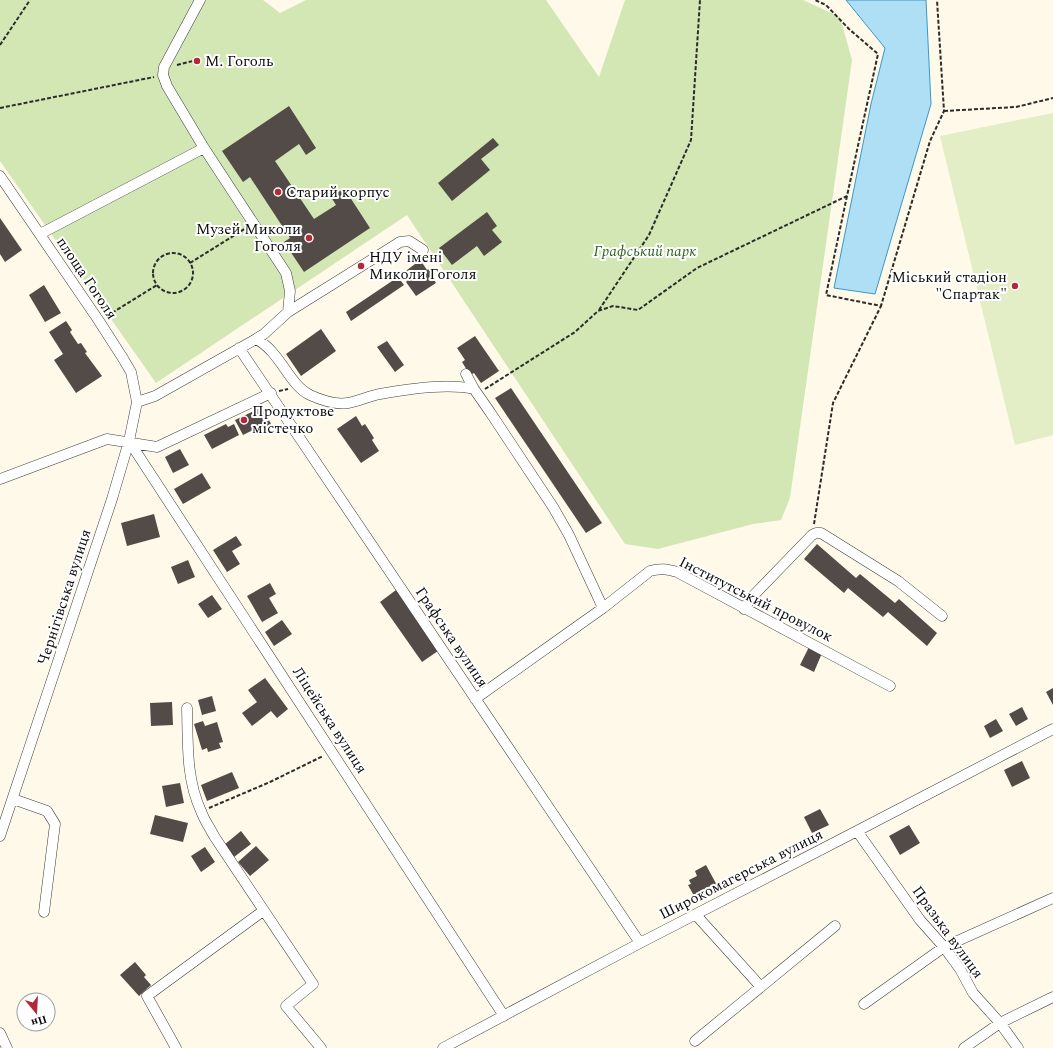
<svg xmlns="http://www.w3.org/2000/svg" width="1053" height="1048" font-family="Spectral,serif">
	<rect width="100%" height="100%" fill="#fef9e8"/>
	<path fill="#d2e7b4" d="M0 0H263L280 13 306 0H546L599 77 625 0H803L840 17 852 60 790 498 781 520 753 524 658 549 625 544 407 215 156 383 0 161Z"/>
	<path fill="#e3eec6" d="M1053 113V435L1015 445 940 136Z"/>
	<path fill="#afdff4" stroke="#3898c8" d="M846 0H926L931 104 875 294 834 288 871 104 885 48Z"/>
	<path fill="#534b47" d="M289 106 316 148 306 155 299 144 275 161 314 219 336 205 331 197 344 188 370 228 304 272 284 242 290 238 250 177 243 182 222 151Z
		M493 138 499 145 481 159 490 170 452 201 438 183Z
		M487 212 497 226 492 230 502 242 484 256 477 246 452 265 439 248Z
		M0 218 22 250 5 262 0 254Z
		M419 258 427 270 430 268 434 273 431 275 436 283 416 296 406 282 408 280 403 273 415 264 413 261Z
		M398 277 404 285 351 321 346 312Z
		M44 285 61 313 45 322 29 295Z
		M66 321 72 330 70 332 78 344 81 343 87 352 85 353 102 376 76 393 54 360 63 354 49 332Z
		M321 329 336 351 301 376 286 354Z
		M475 336 499 371 481 383 474 373 470 375 462 362 465 360 457 348Z
		M387 341 404 365 395 372 377 347Z
		M511 388 602 523 586 533 495 398Z
		M262 407 271 424 256 432 255 429 243 435 235 420Z
		M356 416 362 426 365 424 374 438 372 440 379 451 361 463 337 429Z
		M226 424 228 427 234 424 239 435 212 449 204 435Z
		M180 449 189 465 173 473 165 457Z
		M202 473 211 488 183 504 174 489Z
		M154 514 160 537 127 546 121 523Z
		M236 536 242 545 232 551 240 564 227 572 213 550Z
		M817 544 856 578 860 574 895 603 899 599 937 633 927 646 888 612 883 617 848 588 844 593 804 559Z
		M188 560 195 577 178 584 171 567Z
		M270 583 276 594 269 598 278 613 262 622 247 596Z
		M396 590 438 651 422 662 380 602Z
		M212 595 222 609 208 618 198 604Z
		M282 620 292 634 274 646 265 632Z
		M809 647 822 653 814 672 800 665Z
		M265 678 288 709 277 718 271 711 252 726 242 713 257 702 248 690Z
		M1053 688V705L1046 692Z
		M212 696 216 711 202 715 198 700Z
		M172 702 173 725 151 726 150 703Z
		M1022 707 1028 719 1016 726 1009 714Z
		M996 719 1003 731 990 738 984 726Z
		M203 721 205 726 217 722 223 742 219 743 221 748 208 752 207 748 202 750 194 724Z
		M1022 761 1030 778 1012 787 1004 770Z
		M232 772 239 788 207 801 201 785Z
		M180 783 184 803 166 807 162 786Z
		M820 809 829 825 812 833 804 817Z
		M155 815 188 823 183 842 150 834Z
		M909 825 920 843 900 855 889 836Z
		M241 831 251 844 234 857 224 845Z
		M256 846 269 860 250 876 238 862Z
		M205 847 215 862 201 872 191 856Z
		M706 865 719 889 697 901 688 885 691 884 689 880 697 876 695 871Z
		M135 962 146 975 144 977 151 985 139 996 120 975Z"/>
	<g fill="none" stroke-linecap="round" stroke-linejoin="round">
		<defs>
			<path id="minor" d="M0 176 99 321 124 360 131 372 137 402 129 441 112 499 0 836
				M40 234 204 148
				M288 312 400 242 409 241 423 250
				M256 339C281 352 288 384 310 395 321 400 336 405 348 403 359 401 369 396 380 394 407 389 448 383 474 389
				M239 348 640 943
				M466 374 474 389 490 412 553 507 569 535 603 608
				M137 402 155 396 256 339 264 334 288 312 290 291 286 273 204 148 167 86 163 75 164 67 200 0
				M129 441 504 1016
				M0 479 107 439 157 447 271 393
				M744 609 751 598 812 535 816 533H821L898 581 942 616
				M475 699 603 608 650 571C660 568 667 569 677 572L890 686
				M187 708C188 743 186 779 201 811 204 820 210 828 214 836L313 984 286 1006 321 1048
				M13 799 47 811 55 824 44 912
				M857 831 920 920 944 947 960 969 973 993 1000 1023 1018 1048
				M696 915 761 987
				M864 1004 944 947 1053 898
				M0 1033 7 1048
				M695 1041 835 926
				M176 1048 147 996 263 911
				M443 1048 640 943 857 831 1053 729
				M964 1048 1000 1023 1053 997"/>
		</defs>
		<use href="#minor" stroke="#3d3d3d" stroke-width="11"/>
		<path stroke="#2c2c2c" stroke-width="2" stroke-dasharray="4 2" stroke-linecap="butt" d="M0 45 30 0
			M177 65 193 61
			M0 108 154 77
			M944 111 1016 107 1053 98
			M847 196 826 295 881 306 930 141 944 111 937 0
			M153 273a20 20 0 1 1 40 0a20 20 0 1 1-40 0Z
			M190 263 246 228
			M599 310 649 235 691 140 700 0
			M107 316 157 285
			M485 389 575 332 598 311 613 306 638 310 697 268 847 196 878 54 849 29 826 5 815 0
			M279 391 288 389
			M814 524 833 403 881 306
			M209 808 270 782 323 756"/>
		<use href="#minor" stroke="#fff" stroke-width="10"/>
	</g>
	<g fill="#b52838" stroke="#fff" stroke-width="1.5">
		<circle cx="197" cy="61" r="4"/>
		<circle cx="278" cy="192" r="4"/>
		<circle cx="309" cy="238" r="4"/>
		<circle cx="361" cy="266" r="4"/>
		<circle cx="1015" cy="286" r="4"/>
		<circle cx="244" cy="420" r="4"/>
	</g>
	<g text-anchor="middle" stroke-width="4" stroke-linejoin="round" paint-order="stroke">
		<g font-size="15" fill="#0a0a0a" stroke="#fff" text-anchor="start">
			<text x="205" y="66">М. Гоголь</text>
			<text x="286" y="197">Старий корпус</text>
			<text x="301" y="234" text-anchor="end">Музей Миколи<tspan x="301" dy="17">Гоголя</tspan></text>
			<text x="369" y="262">НДУ імені<tspan x="369" dy="17">Миколи Гоголя</tspan></text>
			<text x="1007" y="282" text-anchor="end">Міський стадіон<tspan x="1007" dy="17">"Спартак"</tspan></text>
			<text x="252" y="416">Продуктове<tspan x="252" dy="17">містечко</tspan></text>
		</g>
		<g font-size="15" font-style="italic" fill="#305f1e" stroke="#fff">
			<text x="645" y="256">Графський парк</text>
		</g>
		<g font-size="15" fill="#0a0a0a" stroke="#fff">
			<text transform="translate(87 278) rotate(56)" y="5">площа Гоголя</text>
			<text transform="translate(64 597) rotate(-72)" y="5">Чернігівська вулиця</text>
			<text transform="translate(756 599) rotate(27)" y="5">Інститутський провулок</text>
			<text transform="translate(452 637) rotate(56)" y="5">Графська вулиця</text>
			<text transform="translate(330 720) rotate(57)" y="5">Ліцейська вулиця</text>
			<text transform="translate(741 874) rotate(-27)" y="5">Широкомагерська вулиця</text>
			<text transform="translate(948 932) rotate(54)" y="5">Празька вулиця</text>
		</g>
	</g>
	<g transform="translate(36 1012) rotate(162)"><circle r="19" fill="#ffffff" stroke="#9d9d9d"/>
	<path d="M0-3L7 15L0 10L-7 15Z" fill="#b52838"/>
	<text y="-6" font-size="11" font-weight="bold" text-anchor="middle" fill="#0a0a0a">Пн</text>
	</g>
</svg>
